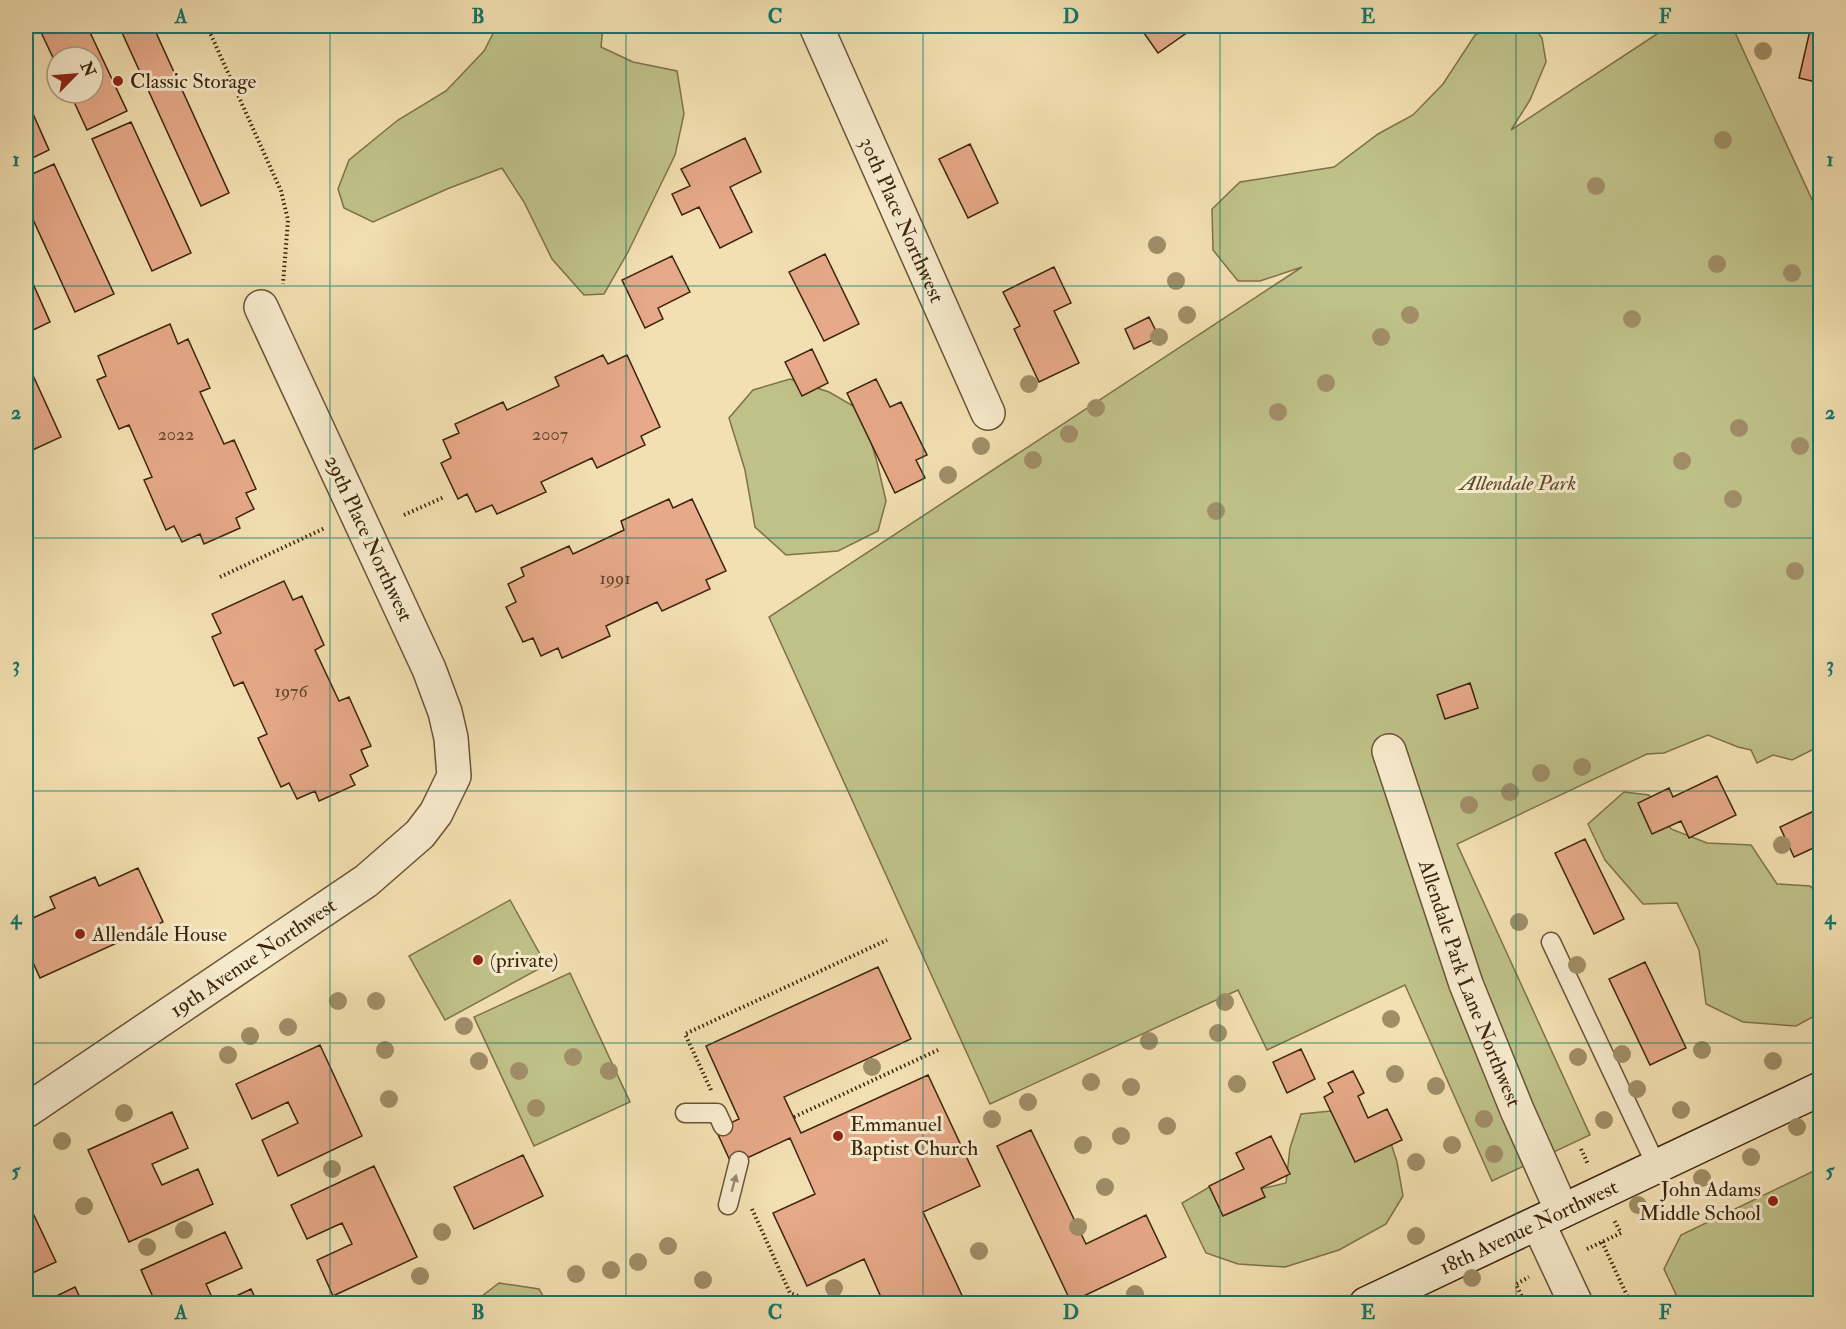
<svg xmlns="http://www.w3.org/2000/svg" width="1846" height="1329" font-family="'IM FELL Double Pica',serif">
	<rect width="100%" height="100%" fill="#f3e0b2"/>
	<filter id="stains"><feTurbulence type="fractalNoise" baseFrequency=".00333" numOctaves="4"/><feColorMatrix values="0 0 0 0 .2 0 0 0 0 .09 0 0 0 0 .02 0 0 0 .5 -.17"/></filter>
	<radialGradient id="worn" r=".72"><stop offset=".6" stop-color="#630" stop-opacity="0"/><stop offset="1" stop-color="#630" stop-opacity=".3"/></radialGradient>
	<path fill="#bfc189" stroke="#7e724a" stroke-width="1.5" d="M497 26H603L601 47 633 62 677 71 684 114 675 155 628 252 604 294 584 295 552 259 524 202 502 168 447 189 373 222 344 208 338 189 349 160 398 120 446 91 484 51Z
		M1493 26H1533L1542 38 1546 62 1530 100 1511 130 1669 26H1732L1820 217V746L1792 760 1773 755 1757 763 1751 750 1738 747 1708 735 1664 753 1647 754 1457 844 1590 1135 1492 1181 1405 985 1267 1050 1238 990 990 1104 769 617 1302 267 1260 281H1238L1213 250 1212 209 1240 182 1334 167 1378 134 1413 115 1443 84 1475 35Z
		M790 379 829 392 862 411 877 462 886 501 878 531 838 551 786 555 755 527 745 470 729 418 753 390Z
		M1624 792 1649 795 1671 829 1707 843 1751 845 1777 884 1810 886 1820 896V1013L1796 1026 1743 1022 1706 1004 1699 950 1677 903 1643 904 1605 860 1588 824Z
		M510 900 546 965 445 1020 409 956Z
		M570 973 630 1102 534 1146 474 1017Z
		M1331 1111 1389 1137 1397 1162 1403 1196 1386 1224 1339 1250 1285 1267 1238 1264 1206 1253 1182 1203 1216 1183 1247 1192 1286 1183 1290 1148 1301 1114Z
		M1820 1168V1303H1680L1664 1269 1681 1235Z
		M499 1283 539 1289 547 1303H473Z"/>
	<path fill="#e6a989" stroke="#3c240c" stroke-width="1.5" d="M38 26H87L127 111 87 130 70 93H93V57H57V66Z
		M119 26H153L229 193 201 206Z
		M1139 26H1179L1185 34 1158 53Z
		M1811 26H1820V83L1799 78Z
		M1820 86V119L1813 117Z
		M26 98 49 150 26 161Z
		M131 122 191 253 152 271 92 139Z
		M745 138 761 172 730 187 752 232 720 248 699 207 682 215 672 194 690 186 681 169Z
		M970 144 998 203 968 218 939 159Z
		M54 164 114 294 75 312 26 204V177Z
		M825 254 859 324 824 341 789 272Z
		M672 256 690 292 658 308 663 319 645 328 622 280Z
		M1054 267 1071 303 1054 311 1079 363 1039 382 1014 329 1020 326 1003 292Z
		M26 268 50 322 29 332 26 325Z
		M1149 317 1159 337 1134 349 1125 329Z
		M170 324 178 344 188 339 210 388 200 392 224 444 234 440 256 489 246 493 254 509 236 518 240 528 204 544 200 534 182 542 174 526 166 530 144 480 152 477 129 425 119 429 97 380 106 376 98 356Z
		M812 349 828 383 802 396 785 362Z
		M603 355 608 364 627 355 660 427 641 436 645 445 597 468 592 458 541 482 546 492 497 514 492 505 476 512 467 494 458 499 441 463 451 458 443 440 459 433 455 424 503 402 507 410 559 386 555 377Z
		M26 360 61 437 26 453Z
		M876 379 890 407 901 402 927 455 916 460 925 478 895 493 847 393Z
		M669 499 673 508 692 499 726 571 706 580 710 589 662 611 657 602 606 626 610 636 562 658 558 648 541 656 533 638 523 642 506 607 516 602 508 584 524 576 521 568 569 546 573 554 624 530 621 521Z
		M284 581 293 600 302 596 324 645 315 650 339 701 349 697 371 746 361 750 368 766 350 775 355 785 319 801 315 791 297 799 289 783 281 787 258 738 267 734 243 682 234 686 212 637 221 633 212 614Z
		M1470 683 1478 708 1445 719 1437 695Z
		M1717 776 1736 815 1689 838 1681 821 1652 834 1638 803 1669 788 1673 797Z
		M1816 810 1820 820V845L1794 857 1780 827Z
		M1585 839 1624 919 1594 934 1555 853Z
		M138 868 163 922 40 978 26 947V921L55 908 50 897 95 877 99 886Z
		M1645 962 1686 1048 1650 1065 1609 979Z
		M878 967 911 1039 784 1097 801 1133 928 1075 980 1186 923 1212 966 1304H884L864 1259 807 1286 773 1213 815 1194 790 1138 732 1165 716 1130 739 1119 706 1046Z
		M320 1045 362 1136 278 1176 262 1140 298 1123 288 1102 252 1119 236 1084Z
		M1301 1049 1315 1079 1287 1093 1273 1062Z
		M1353 1071 1364 1093 1358 1096 1368 1118 1387 1109 1402 1140 1355 1162 1324 1097 1333 1092 1328 1083Z
		M172 1112 188 1148 152 1164 162 1185 198 1169 213 1204 129 1242 88 1150Z
		M1031 1130 1086 1244 1146 1215 1166 1257 1071 1302 997 1146Z
		M1271 1136 1290 1174 1261 1188 1265 1197 1223 1216 1209 1186 1244 1169 1236 1153Z
		M523 1155 543 1196 474 1229 454 1187Z
		M374 1166 417 1257 333 1296 317 1260 352 1244 342 1223 307 1239 291 1205Z
		M31 1209 56 1262 26 1276V1211Z
		M225 1232 242 1268 206 1284 215 1304H156L141 1270Z
		M75 1287 83 1304H40Z
		M251 1289 258 1304H219Z"/>
	<g fill="none" stroke-linecap="round" stroke-linejoin="round">
		<defs>
			<path id="service" d="M1551 942 1657 1167
				M685 1113H717L723 1126
				M728 1205 739 1161"/>
			<g id="minor">
				<path id="s1" d="M816 26 988 413"/>
				<path id="s2" d="M1389 751 1466 984 1517 1110 1562 1211"/>
				<path id="s3" d="M26 1111 366 881 420 834 436 813 454 776 451 738 445 712 429 669 261 307"/>
			</g>
			<path id="tertiary" d="M1538 1223 1576 1304"/>
			<g id="secondary">
				<path id="s4" d="M1366 1304 1820 1089"/>
			</g>
		</defs>
		<use href="#service" stroke="#6a5336" stroke-width="21"/>
		<use href="#minor" stroke="#6a5336" stroke-width="36"/>
		<use href="#tertiary" stroke="#6a5336" stroke-width="36"/>
		<use href="#secondary" stroke="#3c240c" stroke-width="36"/>
		<path stroke="#3c240c" stroke-width="4" stroke-dasharray="1.5 3" stroke-linecap="butt" d="M207 26 281 191 288 220 283 284
			M404 515 444 497
			M220 577 325 528
			M711 1090 685 1034 887 940
			M794 1117 938 1050
			M1581 1149 1588 1164
			M752 1209 790 1293 820 1304
			M1602 1242 1631 1304
			M1587 1249 1621 1233 1614 1220
			M1525 1304 1516 1284 1529 1277"/>
		<use href="#service" stroke="#f7ebcd" stroke-width="18"/>
		<use href="#minor" stroke="#f7ebcd" stroke-width="33"/>
		<use href="#tertiary" stroke="#f7ebcd" stroke-width="33"/>
		<use href="#secondary" stroke="#f7ebcd" stroke-width="33"/>
	</g>
	<g fill="#a08e68">
		<circle cx="1763" cy="51" r="9"/>
		<circle cx="1723" cy="140" r="9"/>
		<circle cx="1596" cy="186" r="9"/>
		<circle cx="1157" cy="245" r="9"/>
		<circle cx="1717" cy="264" r="9"/>
		<circle cx="1792" cy="273" r="9"/>
		<circle cx="1176" cy="281" r="9"/>
		<circle cx="1187" cy="315" r="9"/>
		<circle cx="1410" cy="315" r="9"/>
		<circle cx="1632" cy="319" r="9"/>
		<circle cx="1159" cy="337" r="9"/>
		<circle cx="1381" cy="337" r="9"/>
		<circle cx="1326" cy="383" r="9"/>
		<circle cx="1029" cy="384" r="9"/>
		<circle cx="1096" cy="408" r="9"/>
		<circle cx="1278" cy="412" r="9"/>
		<circle cx="1739" cy="428" r="9"/>
		<circle cx="1069" cy="434" r="9"/>
		<circle cx="981" cy="446" r="9"/>
		<circle cx="1800" cy="446" r="9"/>
		<circle cx="1033" cy="460" r="9"/>
		<circle cx="1682" cy="461" r="9"/>
		<circle cx="948" cy="475" r="9"/>
		<circle cx="1733" cy="499" r="9"/>
		<circle cx="1216" cy="511" r="9"/>
		<circle cx="1795" cy="571" r="9"/>
		<circle cx="1582" cy="767" r="9"/>
		<circle cx="1541" cy="773" r="9"/>
		<circle cx="1510" cy="792" r="9"/>
		<circle cx="1469" cy="805" r="9"/>
		<circle cx="1782" cy="845" r="9"/>
		<circle cx="1519" cy="922" r="9"/>
		<circle cx="1577" cy="965" r="9"/>
		<circle cx="338" cy="1001" r="9"/>
		<circle cx="376" cy="1001" r="9"/>
		<circle cx="1225" cy="1002" r="9"/>
		<circle cx="1391" cy="1019" r="9"/>
		<circle cx="464" cy="1026" r="9"/>
		<circle cx="288" cy="1027" r="9"/>
		<circle cx="1218" cy="1033" r="9"/>
		<circle cx="250" cy="1036" r="9"/>
		<circle cx="1149" cy="1041" r="9"/>
		<circle cx="385" cy="1050" r="9"/>
		<circle cx="1702" cy="1050" r="9"/>
		<circle cx="1622" cy="1054" r="9"/>
		<circle cx="228" cy="1055" r="9"/>
		<circle cx="573" cy="1057" r="9"/>
		<circle cx="1578" cy="1057" r="9"/>
		<circle cx="479" cy="1061" r="9"/>
		<circle cx="1773" cy="1061" r="9"/>
		<circle cx="872" cy="1067" r="9"/>
		<circle cx="519" cy="1071" r="9"/>
		<circle cx="609" cy="1071" r="9"/>
		<circle cx="1395" cy="1074" r="9"/>
		<circle cx="1091" cy="1082" r="9"/>
		<circle cx="1237" cy="1084" r="9"/>
		<circle cx="1436" cy="1086" r="9"/>
		<circle cx="1131" cy="1087" r="9"/>
		<circle cx="1637" cy="1089" r="9"/>
		<circle cx="389" cy="1099" r="9"/>
		<circle cx="1028" cy="1102" r="9"/>
		<circle cx="536" cy="1108" r="9"/>
		<circle cx="1681" cy="1110" r="9"/>
		<circle cx="124" cy="1113" r="9"/>
		<circle cx="992" cy="1119" r="9"/>
		<circle cx="1484" cy="1119" r="9"/>
		<circle cx="1604" cy="1120" r="9"/>
		<circle cx="1167" cy="1126" r="9"/>
		<circle cx="1797" cy="1127" r="9"/>
		<circle cx="1121" cy="1136" r="9"/>
		<circle cx="62" cy="1141" r="9"/>
		<circle cx="1083" cy="1145" r="9"/>
		<circle cx="1452" cy="1145" r="9"/>
		<circle cx="1494" cy="1154" r="9"/>
		<circle cx="1751" cy="1157" r="9"/>
		<circle cx="1416" cy="1162" r="9"/>
		<circle cx="332" cy="1169" r="9"/>
		<circle cx="1702" cy="1178" r="9"/>
		<circle cx="1105" cy="1187" r="9"/>
		<circle cx="1638" cy="1205" r="9"/>
		<circle cx="84" cy="1206" r="9"/>
		<circle cx="1078" cy="1227" r="9"/>
		<circle cx="184" cy="1230" r="9"/>
		<circle cx="442" cy="1232" r="9"/>
		<circle cx="1416" cy="1236" r="9"/>
		<circle cx="668" cy="1246" r="9"/>
		<circle cx="147" cy="1247" r="9"/>
		<circle cx="979" cy="1251" r="9"/>
		<circle cx="638" cy="1262" r="9"/>
		<circle cx="611" cy="1270" r="9"/>
		<circle cx="576" cy="1274" r="9"/>
		<circle cx="420" cy="1276" r="9"/>
		<circle cx="1472" cy="1278" r="9"/>
		<circle cx="703" cy="1280" r="9"/>
		<circle cx="834" cy="1288" r="9"/>
		<circle cx="1135" cy="1294" r="9"/>
	</g>
	<defs><path id="oneway-solid" d="M-6-.8H1V-3.2L6.5 0L1 3.2V.8H-6Z" transform="scale(1.5)"/></defs>
	<use fill="#9a886c" href="#oneway-solid" transform="translate(734 1183) rotate(-75)"/>
	<path fill="none" stroke="#0f766e" stroke-width="1.5" stroke-opacity="0.55" d="M330 26V1304M626 26V1304M923 26V1304M1220 26V1304M1516 26V1304M26 286H1820M26 538H1820M26 791H1820M26 1043H1820"/>
	<g fill="#8f2418" stroke="#f7ebcd" stroke-width="2">
		<circle cx="118" cy="81" r="6"/>
		<circle cx="80" cy="934" r="6"/>
		<circle cx="478" cy="960" r="6"/>
		<circle cx="838" cy="1136" r="6"/>
		<circle cx="1773" cy="1201" r="6"/>
	</g>
	<g text-anchor="middle" stroke-width="6" stroke-linejoin="round" paint-order="stroke">
		<g font-size="18" fill="#66452b">
			<text x="176" y="440">2022</text>
			<text x="550" y="440">2007</text>
			<text x="615" y="584">1991</text>
			<text x="291" y="697">1976</text>
		</g>
		<g font-size="21" fill="#3c240c" stroke="#f7ebcd" text-anchor="start">
			<text x="130" y="88">Classic Storage</text>
			<text x="92" y="941">Allendale House</text>
			<text x="490" y="967">(private)</text>
			<text x="850" y="1131">Emmanuel<tspan x="850" dy="24">Baptist Church</tspan></text>
			<text x="1761" y="1196" text-anchor="end">John Adams<tspan x="1761" dy="24">Middle School</tspan></text>
		</g>
		<g font-size="21" fill="#3c240c" stroke="#f7ebcd">
			<text dy="7" stroke="none"><textPath href="#s1" startOffset="212">30th Place Northwest</textPath></text>
			<text transform="translate(369 538) rotate(65)" y="7">29th Place Northwest</text>
			<text dy="7" stroke="none"><textPath href="#s3" startOffset="274">19th Avenue Northwest</textPath></text>
			<text dy="7" stroke="none"><textPath href="#s2" startOffset="246">Allendale Park Lane Northwest</textPath></text>
			<text dy="7" stroke="none"><textPath href="#s4" startOffset="180">18th Avenue Northwest</textPath></text>
		</g>
		<g font-size="21" font-style="italic" fill="#5d4b2b" stroke="#f7ebcd">
			<text x="1518" y="490">Allendale Park</text>
		</g>
	</g>
	<rect width="1846" height="1329" fill="none" stroke="#f3e0b2" stroke-width="66"/>
	<g transform="translate(75 75) rotate(65)"><circle r="28" fill="#f7ebcd" stroke="#ac9b80" stroke-width="1.5"/>
	<path d="M0-4.5L10 22L0 15L-10 22Z" fill="#8f2418"/>
	<text y="-9" font-size="16" font-weight="bold" text-anchor="middle" fill="#3c240c">N</text>
	</g>
	<rect x="33" y="33" width="1780" height="1263" fill="none" stroke="#0f766e" stroke-width="2"/>
	<g font-size="20" text-anchor="middle" font-weight="bold" fill="#0f766e">
		<text x="181" y="23">A</text>
		<text x="478" y="23">B</text>
		<text x="775" y="23">C</text>
		<text x="1071" y="23">D</text>
		<text x="1368" y="23">E</text>
		<text x="1665" y="23">F</text>
		<text x="16" y="166">1</text>
		<text x="1830" y="166">1</text>
		<text x="16" y="419">2</text>
		<text x="1830" y="419">2</text>
		<text x="16" y="671">3</text>
		<text x="1830" y="671">3</text>
		<text x="16" y="924">4</text>
		<text x="1830" y="924">4</text>
		<text x="16" y="1177">5</text>
		<text x="1830" y="1177">5</text>
		<text x="181" y="1319">A</text>
		<text x="478" y="1319">B</text>
		<text x="775" y="1319">C</text>
		<text x="1071" y="1319">D</text>
		<text x="1368" y="1319">E</text>
		<text x="1665" y="1319">F</text>
	</g>
	<rect width="100%" height="100%" filter="url(#stains)"/>
	<rect width="100%" height="100%" fill="url(#worn)"/>
</svg>
